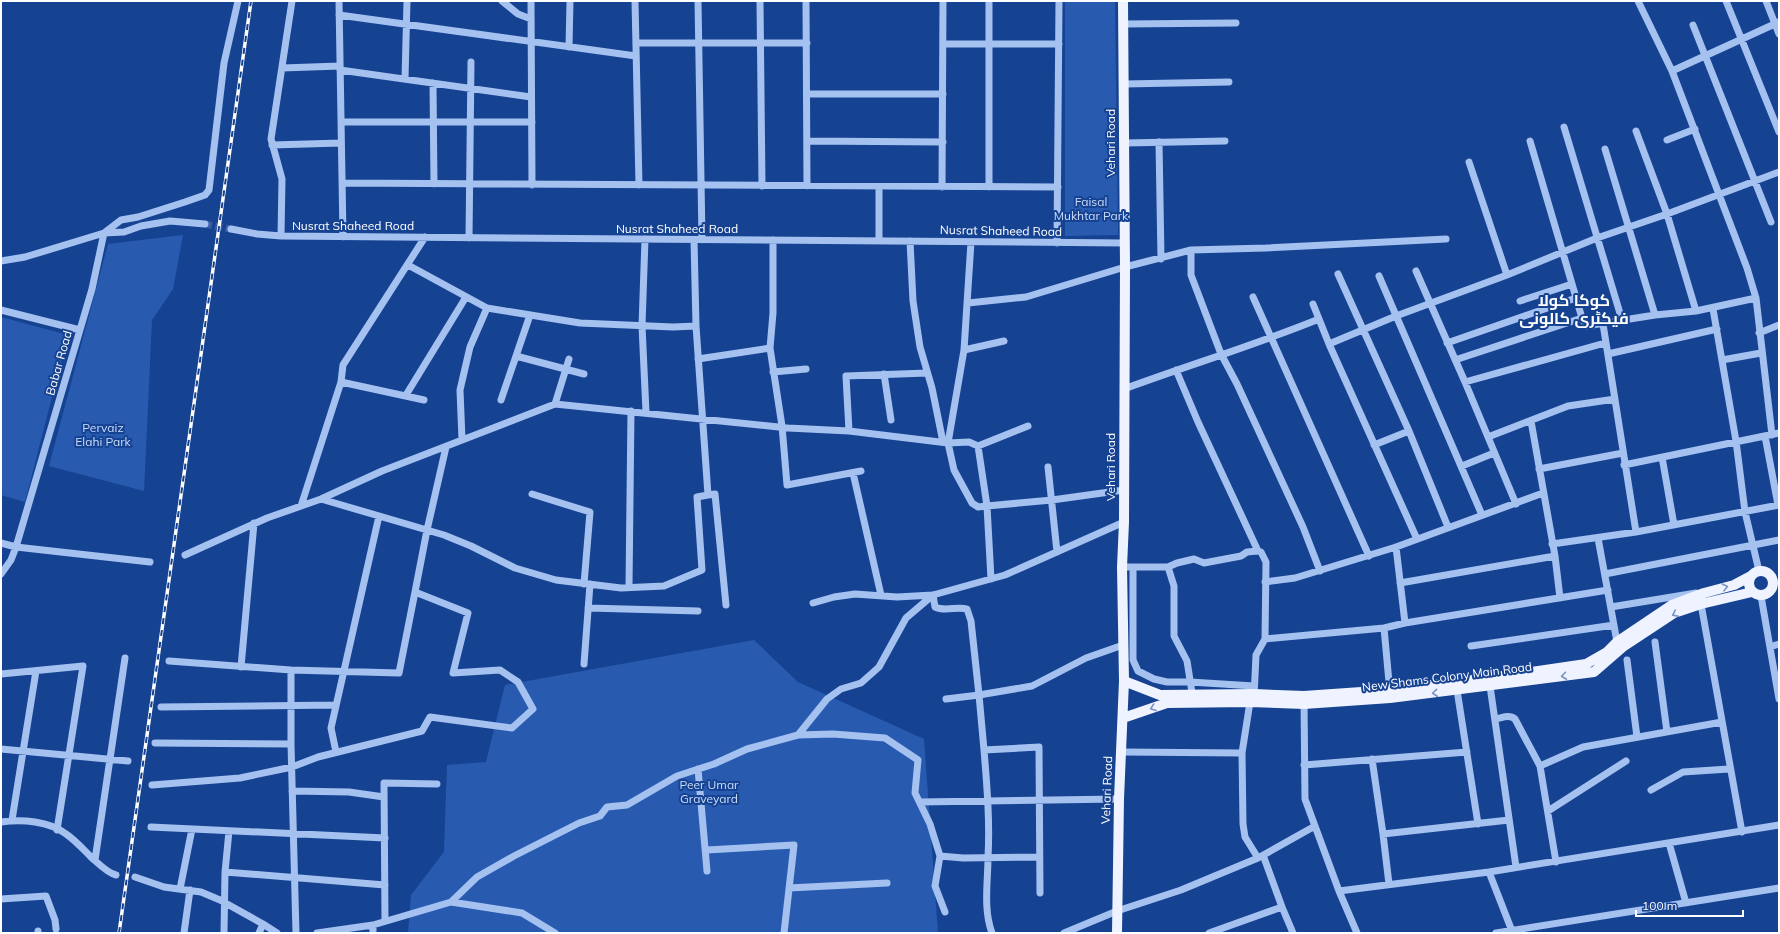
<svg xmlns="http://www.w3.org/2000/svg" width="1780" height="934" font-family="Mulish,Cairo,sans-serif">
	<rect width="100%" height="100%" fill="#164292"/>
	<path fill="#285bb0" d="M1065 1H1115L1118 235 1065 236Z
		M183 235 173 289 152 320 144 491 49 466 108 244Z
		M1 317 68 335 25 502 1 495Z
		M754 640 798 682 924 739 938 933H408L411 895 444 852 447 765 486 762 505 685Z"/>
	<g fill="none" stroke-linecap="round" stroke-linejoin="round">
		<path stroke="#395ea2" stroke-width="7" stroke-dasharray="7 3.5" stroke-linecap="butt" d="M205 224 231 229"/>
		<path stroke="#a4c1f0" stroke-width="7" d="M339 1 343 237
			M502 1 518 14 531 19
			M531 1 532 185
			M635 1 639 185
			M698 1 702 240
			M760 1 762 186
			M806 1 807 186
			M989 1V187
			M1638 1 1672 71 1747 268 1756 298 1772 435
			M1726 1 1779 132
			M1766 1 1779 34
			M339 15 636 56
			M1123 24 1236 23
			M1693 25 1771 222
			M636 43H807
			M943 44H1059
			M569 47 570 1
			M282 68 340 66
			M340 70 531 97
			M1672 71 1779 22
			M405 79 407 1
			M433 83 434 184
			M1124 84 1229 82
			M807 94H943
			M341 122H532
			M1564 127 1622 320
			M1636 131 1667 214 1696 311
			M1667 140 1695 129
			M807 141 943 142
			M1530 141 1582 318 1586 326 1655 315 1696 311 1756 298
			M1159 142 1161 259
			M1125 143 1225 141
			M272 145 341 143
			M1605 149 1655 315
			M1469 162 1507 275
			M342 183 1058 187
			M942 187 943 1
			M231 229 257 234 281 236 1124 243
			M281 236 282 179 271 139 292 1
			M469 238 471 62
			M645 239 642 326 646 412
			M694 240 696 326
			M879 241V187
			M910 241 913 301 920 347 932 388 943 442
			M971 242 964 350 948 443 954 470 972 503 978 507 987 506 1052 500 1124 490
			M1057 243 1059 1
			M1191 250V275L1221 354 1237 384 1303 527 1320 571
			M1 261 25 257 104 233 121 220 138 217 185 202 205 195 209 190 224 63 238 1
			M408 265 487 308 580 323 673 327 696 326 708 495 715 494 726 605
			M1416 271 1465 382 1605 343
			M1338 274 1409 431 1448 527
			M1379 276 1482 515
			M1253 297 1369 556
			M1520 301 1572 284
			M968 303 1026 297 1125 267 1191 250 1266 248 1446 239
			M1313 304 1329 344 1417 539
			M1713 309 1736 441 1745 512 1759 571
			M1 310 80 330
			M1603 324 1636 532
			M1759 333 1779 325
			M1447 343 1576 298
			M1329 344 1396 316 1507 275 1597 238 1667 214 1779 172
			M770 348 773 313V240
			M964 350 1004 341
			M1608 354 1717 329
			M516 356 584 374
			M698 359 770 348 782 426 787 485 861 471
			M1455 360 1582 318
			M1722 360 1761 353
			M1176 370 1198 422 1258 551
			M773 372 806 369
			M884 374 891 420
			M341 382 424 400
			M1465 382 1516 504
			M1124 389C1189 365 1255 345 1319 319
			M406 395 466 297
			M501 400 530 315
			M555 404 569 359
			M1531 421 1555 556 1560 598
			M849 431 846 376 927 373
			M1765 436 1778 505
			M1488 437 1568 406 1615 399
			M462 440 460 390 470 347 487 308
			M1374 445 1409 431
			M978 446 987 506 991 579
			M1662 457 1674 525
			M1624 465 1779 433
			M1462 466 1494 453
			M1048 467 1057 552
			M1539 469 1623 453
			M853 473 881 595
			M532 494 590 512 584 584
			M321 499 444 535 471 546 515 568 556 580 621 588 664 586 702 570 697 497 708 495
			M301 506 341 382 343 365 425 237
			M1598 538 1617 642
			M1 543 16 547 150 562
			M1552 544 1636 532 1779 505
			M1396 547 1405 623
			M185 555 267 518 321 499 382 471 555 404 788 428 849 431 948 443 969 442 978 446 1028 426
			M1122 567H1168L1177 563 1194 559 1204 563 1241 556 1247 552 1258 551 1261 552 1266 562 1265 639 1256 655 1254 697
			M1133 567V660L1138 671 1154 679 1167 682H1190L1254 686
			M1168 567 1174 586V636L1187 661 1193 699
			M1 574 11 560 16 547 92 289 104 233 124 232 141 226 170 221 205 224
			M1605 574 1779 540
			M1265 582 1295 578 1396 547 1543 493
			M1400 583 1555 556
			M629 587 631 411
			M933 595 935 607C945 612 957 606 967 609L971 621 979 695 946 699
			M1761 596 1779 699
			M813 603 834 597 855 594 897 597 933 595 1005 575 1124 522
			M1701 604 1742 832
			M1611 607 1696 593
			M588 608 698 611
			M1384 628 1390 693
			M1265 639 1384 628 1405 623 1608 590
			M1655 642 1667 732
			M1471 646 1614 625
			M1770 647 1779 644
			M1627 660 1637 737
			M169 661 291 670 399 673 415 592
			M584 664 590 584
			M241 667 254 523
			M1 674 83 666 57 830
			M1490 686 1516 867
			M1457 690 1478 824
			M1304 700 1305 799 1339 891 1357 933
			M1250 702 1242 753 1243 824 1245 837 1258 858
			M161 707 336 705
			M1495 719C1502 718 1509 714 1515 719L1540 766 1556 862
			M798 735 833 734 885 738 918 760 915 793 930 824 940 856 935 886 945 912
			M155 743 291 744 296 933
			M291 744V670
			M1 749 128 761
			M984 750C987 786 990 822 988 857 988 882 983 909 992 933
			M336 752 331 728 379 516
			M1122 752 1242 753
			M1372 759 1383 834 1389 884
			M1304 765 1467 752
			M1540 766 1583 747 1722 722
			M698 769 707 871
			M152 785 240 778 292 767 318 757 422 731 430 717 512 728 533 709 518 682 500 670 453 673 468 613 415 592 427 530 446 447
			M1651 790 1683 772 1729 769
			M292 791 349 792 384 797
			M920 802 1119 799
			M1548 811 1626 761
			M12 820 36 671
			M1 822C22 819 49 821 66 834 75 840 83 849 91 857 98 863 107 873 116 875
			M151 827 385 838
			M1383 834 1509 820
			M1669 843 1686 903
			M707 850 794 845 784 933
			M1263 855 1282 907 1293 933
			M940 856 963 858 1039 857
			M95 860 125 658
			M225 872 229 831
			M1489 872 1512 931
			M135 877 164 887 201 892 220 900 263 924 259 933
			M789 888 887 883
			M180 889 192 829
			M1339 891 1489 872 1779 825
			M1040 893 1039 747 984 750 979 695 1032 686 1086 658 1123 645
			M1 899 46 896 55 920 56 929
			M451 902 522 913 555 933
			M385 921 384 783 437 784
			M263 924 277 933
			M373 925 451 902 477 877 514 856 579 823 600 816 607 807 627 805 677 776 714 764 747 749 798 735 827 699 841 689 861 683 879 667 906 618 933 595
			M38 931V933
			M184 933 190 890
			M224 933 225 872 385 885
			M317 933 373 925V933
			M1064 933 1117 911 1181 890 1258 858 1315 826
			M1209 933 1282 907
			M1496 933 1779 888"/>
		<path stroke="#eef3ff" stroke-width="10" d="M1749 583a12 12 0 1 1 24 0a12 12 0 1 1-24 0Z
			M1124 681 1160 695 1254 694 1304 696 1390 690 1489 678 1586 664 1607 652 1617 642 1672 605 1704 593 1734 585 1751 576
			M1123 718 1167 703 1250 702 1304 704 1390 698 1594 672 1624 646 1674 613 1701 604 1752 592
			M1117 933 1119 799 1124 681 1122 567 1124 522 1125 267 1123 1"/>
		<defs>
			<path id="rail" d="M119 933 251 1"/>
		</defs>
		<use href="#rail" stroke="#fff" stroke-width="3.5"/>
		<use href="#rail" stroke="#164292" stroke-width="2" stroke-dasharray="6" stroke-linecap="butt"/>
	</g>
	<defs><path id="oneway-chevron" d="M-2-3.5L2.5 0L-2 3.5" fill="none" stroke-width="1.6" stroke-linecap="round" stroke-linejoin="round"/></defs>
	<g stroke="#7792c3">
		<use href="#oneway-chevron" transform="translate(1725 587) rotate(-14)"/>
		<use href="#oneway-chevron" transform="translate(1675 614) rotate(154)"/>
		<use href="#oneway-chevron" transform="translate(1564 676) rotate(173)"/>
		<use href="#oneway-chevron" transform="translate(1435 693) rotate(174)"/>
		<use href="#oneway-chevron" transform="translate(1153 708) rotate(160)"/>
	</g>
	<g text-anchor="middle" stroke-width="4" stroke-linejoin="round" paint-order="stroke">
		<g font-size="12" fill="#fff" stroke="#164292">
			<text transform="translate(1111 143) rotate(-90)" y="4">Vehari Road</text>
			<text x="353" y="230">Nusrat Shaheed Road</text>
			<text x="677" y="233">Nusrat Shaheed Road</text>
			<text transform="translate(1001 231) rotate(1)" y="4">Nusrat Shaheed Road</text>
			<text transform="translate(59 363) rotate(-74)" y="4">Babar Road</text>
			<text transform="translate(1111 467) rotate(-90)" y="4">Vehari Road</text>
			<text transform="translate(1447 677) rotate(-7)" y="4">New Shams Colony Main Road</text>
			<text transform="translate(1107 790) rotate(-88)" y="4">Vehari Road</text>
		</g>
		<g font-size="12" fill="#cbddfc" stroke="#164292">
			<text x="1091" y="206">Faisal<tspan x="1091" dy="14">Mukhtar Park</tspan></text>
			<text x="103" y="432">Pervaiz<tspan x="103" dy="14">Elahi Park</tspan></text>
			<text x="709" y="789">Peer Umar<tspan x="709" dy="14">Graveyard</tspan></text>
		</g>
		<g font-size="16" font-weight="bold" fill="#fff" stroke="#164292">
			<text x="1574" y="306">کوکا کولا<tspan x="1574" dy="18">فیکٹری کالونی</tspan></text>
		</g>
	</g>
	<rect width="1780" height="934" fill="none" stroke="#ffffff" stroke-width="4"/>
	<path d="M1636 910v6h107v-6" fill="none" stroke="#ffffff" stroke-width="2"/>
	<text x="1642" y="910" font-size="12" fill="#ffffff" stroke="#164292" stroke-width="3" paint-order="stroke">100 m</text>
</svg>
